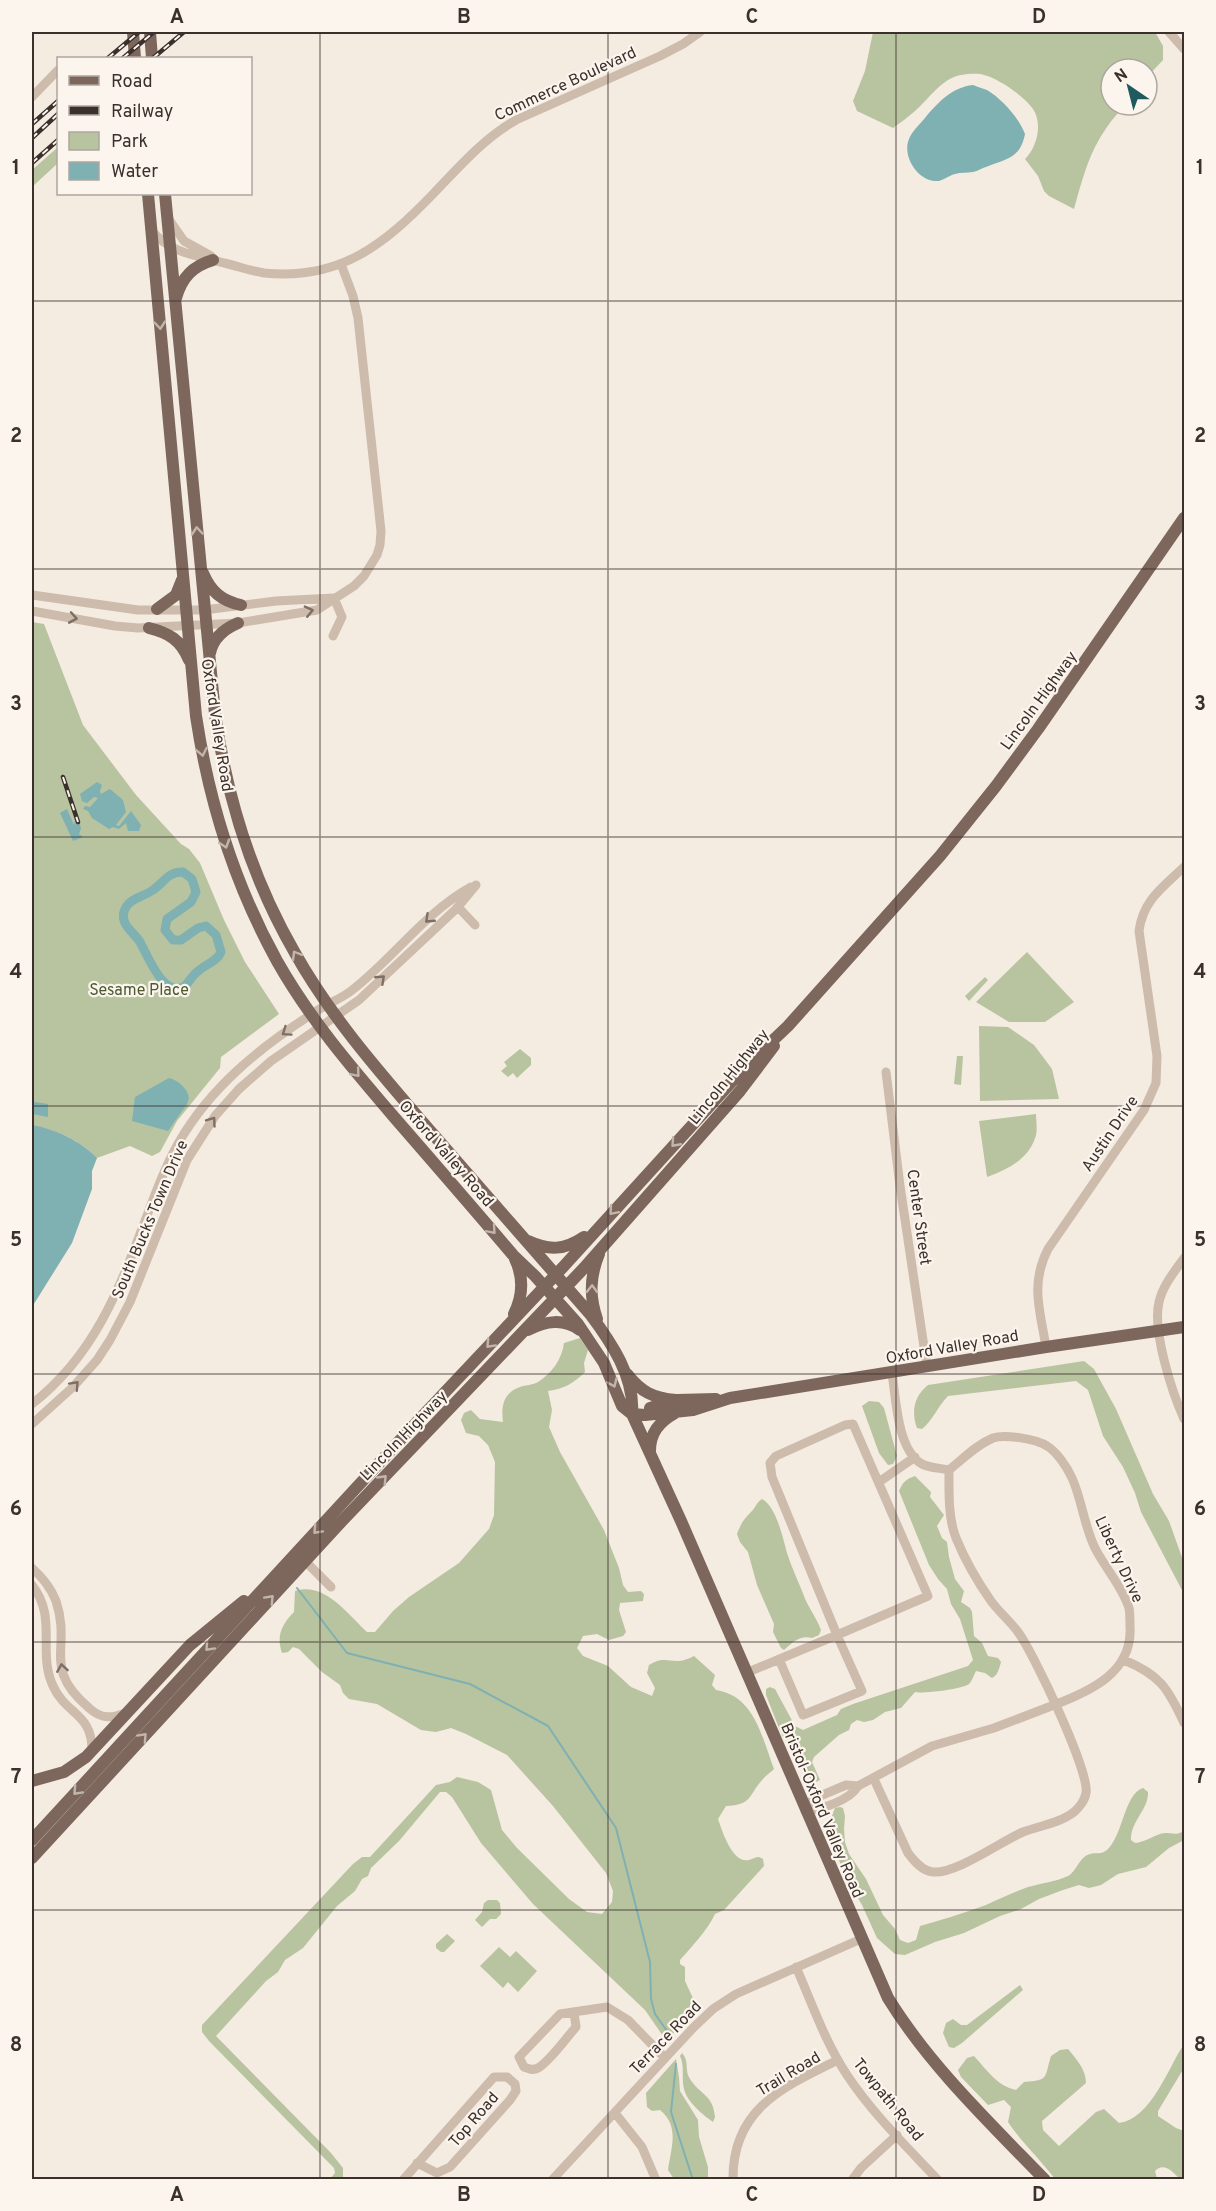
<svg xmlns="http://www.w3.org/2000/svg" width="1216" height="2211" font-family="Overpass,sans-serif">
	<rect width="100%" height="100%" fill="#f4ebe1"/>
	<path fill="#b8c4a0" d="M873 32H1155L1163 46V60L1147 77V69H1111V105H1124C1119 113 1112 119 1107 127 1089 152 1082 180 1074 209L1049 196 1044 191 1038 176 1025 159C1037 147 1043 124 1033 109 1025 97 998 78 984 75 978 73 968 74 961 75 942 78 928 100 915 111 908 117 900 123 893 128L857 111 853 101 865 71Z
		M58 147V163L32 187V170Z
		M32 622 44 624 83 725 136 795 181 844 189 849 200 863 224 920 245 962 279 1014 221 1057 220 1068 177 1121 160 1152 152 1156 130 1146 97 1158C80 1140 56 1130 32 1125Z
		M1027 952 1074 1002 1045 1022H1009L976 1002Z
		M985 977 988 980 969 1001 965 996Z
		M979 1026 1008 1027 1034 1045 1052 1069 1059 1099 980 1101Z
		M520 1049 531 1058V1065L517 1078 513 1073 508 1077 501 1071 507 1066 504 1062Z
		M957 1056H963L961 1085 954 1084Z
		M1036 1114C1036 1121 1038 1132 1035 1138 1028 1160 1006 1170 987 1177L979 1121Z
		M580 1338 588 1350 584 1363 585 1372C574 1383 564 1389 548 1391L552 1410 549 1427 560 1452 604 1530 619 1568 623 1585 628 1592 641 1591 644 1594 643 1601 620 1603 619 1610 626 1632 623 1636 609 1640 597 1634 583 1636 577 1648 583 1656 608 1666 631 1687 652 1696 655 1688 647 1673 649 1665C662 1657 665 1661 679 1661 683 1661 690 1658 694 1656L715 1675 712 1685 716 1690C755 1696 762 1738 774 1769 771 1772 766 1775 763 1779 748 1795 753 1805 726 1806L718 1819C722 1830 732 1864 749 1860 753 1859 755 1857 759 1857L763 1859 764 1866 724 1910 715 1914C707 1931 693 1945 680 1960V1964L685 1967V1981L698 2009 679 2029 665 2039 645 2010 533 1904 481 1843 452 1797 446 1792H440L399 1841 371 1868 368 1876 362 1879 355 1891 337 1906 303 1948 285 1960 278 1972 266 1981 216 2036 331 2153 343 2168V2179H330L335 2173 334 2168 209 2041 202 2032V2025L353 1864 362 1857H370L436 1785 450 1782 457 1777 478 1782 491 1790 502 1830 517 1848 569 1899 587 1912 602 1914 612 1902 613 1891 606 1873 553 1806 507 1755 466 1734 451 1728 436 1732 421 1730 377 1704 349 1699 343 1693 340 1685 322 1672 299 1649 293 1647 288 1652 282 1653C276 1636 282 1624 294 1612L295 1591C324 1581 348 1614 367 1632H375L393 1611 409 1597 459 1563 489 1529 494 1515 495 1462 488 1445 479 1436 466 1433 461 1420 464 1413 471 1410 480 1419 503 1422C501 1406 503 1393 520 1387 526 1385 533 1385 538 1382 552 1373 562 1359 564 1343Z
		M1084 1361 1094 1369 1116 1409 1153 1494 1169 1521 1184 1563V1594L1141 1512 1135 1493 1123 1467 1103 1436 1088 1390 1076 1381 948 1396C938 1406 933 1420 922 1429L917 1428C911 1412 914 1396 928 1385Z
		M869 1401 879 1402 884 1408 897 1456 893 1464 888 1465 879 1453 862 1406Z
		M915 1476 931 1492 930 1497 944 1515 937 1526 942 1538 947 1542 949 1557 955 1579 964 1591 961 1602 970 1608 972 1612 974 1636 982 1643 988 1656 998 1658 1001 1662C999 1669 998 1675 992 1678L985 1673 976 1671C974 1675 972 1681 969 1684 964 1689 921 1694 915 1692L901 1708 885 1712 873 1720 864 1722 857 1720 851 1724 849 1730 839 1735 814 1757 812 1762 820 1780 814 1783 797 1762 794 1749 783 1737 779 1728 766 1695V1689L770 1687 775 1689 795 1726 803 1730 837 1715 841 1709 853 1704 968 1666 973 1660 960 1619 951 1604 947 1589 938 1579 929 1565 899 1491C903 1482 906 1479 915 1476Z
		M762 1499C776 1506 783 1538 787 1553 792 1569 800 1585 806 1601 811 1611 817 1619 821 1630L819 1635 812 1638C800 1635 793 1642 784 1650L781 1648 773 1632 774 1624 757 1585 748 1552 740 1542 737 1534C741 1523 744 1519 752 1511 756 1507 756 1503 762 1499Z
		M1143 1788 1148 1792C1149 1809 1130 1822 1131 1840L1135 1843C1145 1842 1151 1837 1160 1834 1169 1831 1174 1837 1184 1831V1840L1169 1848 1146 1867 1118 1874 1101 1885 1089 1888 1079 1885 1063 1890 1039 1899 1021 1909 1000 1916 964 1933 935 1942 905 1955 895 1954 877 1938 862 1905 845 1877 830 1835 829 1823 835 1808 840 1807 843 1808 845 1816 844 1829 845 1842 849 1854 866 1879 883 1915 895 1929 900 1940 908 1943 916 1940 920 1926C942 1920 964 1913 986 1905 1000 1899 1014 1892 1028 1887 1042 1883 1055 1882 1068 1876 1077 1871 1079 1857 1090 1854 1096 1852 1101 1855 1107 1850 1123 1836 1124 1794 1143 1788Z
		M488 1900H497L500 1903 501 1914 496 1919H490L482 1927 475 1920 482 1912 484 1903Z
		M447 1934 455 1941 444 1952H441L436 1948V1944Z
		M499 1947 510 1957 516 1951 537 1971 518 1992 508 1982 503 1988 480 1966Z
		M1020 1985 1023 1990 962 2043 954 2048 949 2047 943 2033 946 2023 953 2019 961 2025H967Z
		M1184 2044V2068L1158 2111V2116L1176 2128 1184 2131V2179H1180C1174 2173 1164 2161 1155 2171L1157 2179H1055C1040 2159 1022 2143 1008 2122L1011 2107 1004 2100 988 2105 961 2077 958 2070 967 2058 974 2056C987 2070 997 2086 1016 2090L1024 2082C1050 2080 1044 2078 1051 2056L1060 2050 1068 2049C1076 2059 1086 2069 1086 2083L1042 2121 1043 2130 1059 2146 1096 2112 1104 2109 1119 2123C1151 2119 1168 2068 1184 2044Z
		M682 2053C690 2062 684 2070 690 2079 700 2095 713 2094 715 2117L713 2122C703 2115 687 2102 684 2089 681 2078 685 2066 680 2056Z
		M676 2059 679 2077 680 2091 698 2120 699 2137 708 2167V2179H674L668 2170C671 2148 680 2126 660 2110L652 2111 647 2107 646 2093Z"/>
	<path fill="#7fb0b2" d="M973 85C977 87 982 88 987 90 1002 99 1019 118 1025 134 1020 159 1006 159 986 167 982 168 978 171 973 172 967 173 961 172 955 174 947 176 943 182 934 181 917 179 902 156 909 139 912 131 920 124 925 118 938 102 953 87 973 85Z
		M97 782 102 785 100 791 101 794 110 789 123 800 126 812 116 825 119 826 131 811 141 825 139 831H128L126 823 119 829 113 827 109 829 92 818 88 811 83 809 85 806 90 807 98 798 94 797 87 803 82 801 80 794Z
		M67 809 74 825 75 820 79 819 81 829 79 834 83 837 73 841 60 813Z
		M169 1078C178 1080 188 1089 189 1098L187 1104 168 1131 132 1121 135 1097Z
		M35 1102 48 1104V1117L32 1114V1104Z
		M32 1125C55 1129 81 1141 97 1158L92 1171V1189L72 1243 32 1307Z"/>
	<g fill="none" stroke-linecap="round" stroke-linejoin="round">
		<path stroke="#7fb0b2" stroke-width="2" d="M297 1588 347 1653 470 1684 548 1726 616 1828 650 1962 651 1999 655 2014 667 2031
			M676 2064 671 2112 693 2180"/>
		<path stroke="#7fb0b2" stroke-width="9" d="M183 872 192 879 196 892 191 902 167 919 165 930 173 940H181L198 928 206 926 216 935 221 952C217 962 204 965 197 972 192 976 189 982 185 986 164 1000 147 954 140 942 133 931 117 923 126 907 131 898 145 896 153 890 165 882 167 872 183 872Z"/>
		<path stroke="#cdbbac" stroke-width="9" d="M1169 32 1184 49
			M32 97 58 70
			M168 218 184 241 211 256
			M151 230C171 254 196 255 224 263 238 266 250 271 264 273 340 281 385 244 434 193 460 166 483 139 516 120L660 56 683 44 700 32
			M32 595 138 610H204L276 601 334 598
			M32 611 115 626 138 628 238 623 317 610 354 586 364 576 377 555 380 545 381 531 358 318 353 296 341 264
			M333 636 342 617 334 598
			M458 907 475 925
			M886 1072 900 1186 927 1367
			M1184 1258C1175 1271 1163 1285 1159 1302 1152 1331 1172 1392 1184 1419
			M1046 1347C1040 1310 1030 1284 1048 1249L1144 1110 1156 1083 1157 1056 1139 931C1143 900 1163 887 1184 867
			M892 1373C896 1398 897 1450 922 1464 929 1468 941 1468 949 1470
			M32 1404C96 1354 120 1287 148 1213 157 1189 166 1164 179 1142 211 1087 259 1048 312 1014 324 1005 339 1000 351 991 393 959 424 913 471 887
			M32 1424 73 1387 97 1360 110 1340 130 1302 187 1160 215 1116 239 1089 271 1061 359 1000 456 909 476 885
			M853 1424 928 1596 837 1635 772 1477 770 1463 776 1456 845 1425Z
			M879 1482 915 1457
			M305 1561 331 1587
			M32 1568C42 1577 51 1588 56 1601 72 1649 41 1667 89 1708 101 1719 112 1719 127 1712
			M32 1585C58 1618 37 1652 53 1686 66 1715 92 1713 92 1750
			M1124 1660C1160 1675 1168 1688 1184 1723
			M746 1673 837 1635 862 1691 803 1715 779 1659
			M858 1786 932 1746 994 1728 1054 1705C1091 1691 1133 1672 1130 1626 1130 1620 1130 1613 1129 1608 1122 1586 1105 1568 1095 1548 1084 1526 1082 1500 1072 1478 1067 1467 1057 1452 1047 1446 1037 1439 1005 1434 993 1438 976 1445 963 1459 949 1470 949 1492 948 1518 956 1538 965 1560 977 1581 991 1601 999 1612 1010 1621 1018 1632 1033 1652 1090 1772 1086 1793 1085 1800 1079 1808 1074 1812 1060 1823 1039 1826 1023 1832 1000 1842 956 1874 933 1872 922 1871 914 1861 908 1853L874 1779
			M805 1811 813 1799 846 1785 858 1786
			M805 1811C822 1809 849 1801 858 1786
			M796 1967C812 2003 825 2042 847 2075 872 2113 907 2147 938 2180
			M574 2012 576 2027C566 2038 550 2061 538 2068 533 2071 529 2069 524 2067L519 2057 560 2014 607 2007 628 2020 665 2058
			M615 2113 642 2147 656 2180
			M403 2180 494 2077H507L515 2084 516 2091 510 2100 450 2167 437 2173 417 2163
			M552 2180 693 2028 713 2009 736 1994 861 1939
			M733 2180C732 2109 783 2087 838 2060
			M852 2180 861 2168 897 2135"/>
		<path stroke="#7d675c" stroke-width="12" d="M133 32 135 58
			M150 32 152 58
			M148 194 196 716C209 803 235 885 277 961 309 1018 352 1068 394 1117 434 1163 474 1209 513 1255L535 1276 578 1324 604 1363 622 1406 632 1414 645 1415 693 1410 730 1398 1046 1347 1184 1327
			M165 194 215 714C227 798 252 879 295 953 332 1019 383 1076 432 1133 485 1193 537 1254 590 1314 611 1342 635 1377 632 1414L681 1521 888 1998C930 2066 989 2122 1045 2180
			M176 298C182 277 193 266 213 260
			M203 573C211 592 222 601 241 605
			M157 609 176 595 182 580
			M149 628C169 633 181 640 189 660
			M210 653C213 638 224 629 238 623
			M528 1241C549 1251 565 1250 584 1237
			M514 1314C523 1296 524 1278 515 1259
			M597 1319C589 1296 590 1276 599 1254
			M528 1330C546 1321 563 1318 580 1330
			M627 1374C641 1392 653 1398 676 1400
			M650 1408 677 1400 716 1399
			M650 1451C650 1433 659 1422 675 1413
			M32 1781 64 1772 86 1757 190 1645 244 1601
			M32 1840 415 1424 564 1266 747 1065 788 1026 940 856 996 786 1038 729 1184 518
			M32 1858 342 1521 584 1268 740 1091 774 1046"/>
		<defs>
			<path id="rail" d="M108 58 139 32
				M123 58 154 32
				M153 58 184 32
				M32 124 58 101
				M32 138 58 114
				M32 163 58 140
				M63 777 78 822"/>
		</defs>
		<use href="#rail" stroke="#3b302b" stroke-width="4.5"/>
		<use href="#rail" stroke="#fbf5ee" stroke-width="2" stroke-dasharray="7" stroke-linecap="butt"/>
	</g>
	<defs><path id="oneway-chevron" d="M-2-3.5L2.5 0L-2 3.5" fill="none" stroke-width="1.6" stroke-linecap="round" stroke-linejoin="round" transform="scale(1.5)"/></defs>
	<g stroke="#c2b5ac">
		<use href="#oneway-chevron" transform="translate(160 325) rotate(85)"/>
		<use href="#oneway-chevron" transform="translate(197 531) rotate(-95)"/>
		<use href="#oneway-chevron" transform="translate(202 752) rotate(79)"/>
		<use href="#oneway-chevron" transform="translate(225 844) rotate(72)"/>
		<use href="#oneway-chevron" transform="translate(296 955) rotate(-120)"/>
		<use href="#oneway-chevron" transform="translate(356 1073) rotate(50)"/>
		<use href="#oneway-chevron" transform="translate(675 1143) rotate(132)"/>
		<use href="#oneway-chevron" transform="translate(613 1211) rotate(131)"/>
		<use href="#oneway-chevron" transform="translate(492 1230) rotate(49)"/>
		<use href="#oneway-chevron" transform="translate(592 1289) rotate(-89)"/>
		<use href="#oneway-chevron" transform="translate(490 1344) rotate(133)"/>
		<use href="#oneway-chevron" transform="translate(613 1383) rotate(66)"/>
		<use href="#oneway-chevron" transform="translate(383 1479) rotate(-46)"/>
		<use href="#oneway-chevron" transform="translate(317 1530) rotate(133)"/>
		<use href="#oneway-chevron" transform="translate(270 1599) rotate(-47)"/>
		<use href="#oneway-chevron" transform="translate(209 1647) rotate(133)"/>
		<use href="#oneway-chevron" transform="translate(143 1737) rotate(-47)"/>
		<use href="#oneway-chevron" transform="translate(77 1791) rotate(133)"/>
	</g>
	<g stroke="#7d6f65">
		<use href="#oneway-chevron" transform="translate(309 611) rotate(-13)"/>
		<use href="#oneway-chevron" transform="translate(73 618) rotate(10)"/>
		<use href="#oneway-chevron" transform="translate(429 919) rotate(137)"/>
		<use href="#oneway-chevron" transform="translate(381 979) rotate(-43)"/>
		<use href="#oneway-chevron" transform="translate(286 1032) rotate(145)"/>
		<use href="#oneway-chevron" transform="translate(212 1121) rotate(-54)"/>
		<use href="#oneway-chevron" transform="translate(75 1385) rotate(-47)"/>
		<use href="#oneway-chevron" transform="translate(62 1668) rotate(-99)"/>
	</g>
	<path fill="none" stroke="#3b302b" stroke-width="1.5" stroke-opacity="0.55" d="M320 32V2180M608 32V2180M896 32V2180M32 301H1184M32 569H1184M32 837H1184M32 1106H1184M32 1374H1184M32 1642H1184M32 1910H1184"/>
	<g text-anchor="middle" stroke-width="4.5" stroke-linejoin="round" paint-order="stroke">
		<g font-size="16" fill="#3b302b" stroke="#fbf5ee">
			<text transform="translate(565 83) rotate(-25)" y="6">Commerce Boulevard</text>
			<text transform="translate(1038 700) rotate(-54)" y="6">Lincoln Highway</text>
			<text transform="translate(218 725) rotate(81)" y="6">Oxford Valley Road</text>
			<text transform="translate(728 1076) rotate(-51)" y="6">Lincoln Highway</text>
			<text transform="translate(1109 1133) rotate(-56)" y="6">Austin Drive</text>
			<text transform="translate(447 1153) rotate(49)" y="6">Oxford Valley Road</text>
			<text transform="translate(920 1217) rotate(82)" y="6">Center Street</text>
			<text transform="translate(149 1219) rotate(-67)" y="6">South Bucks Town Drive</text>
			<text transform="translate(952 1346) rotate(-10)" y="6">Oxford Valley Road</text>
			<text transform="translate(403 1435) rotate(-46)" y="6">Lincoln Highway</text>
			<text transform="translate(1120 1559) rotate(65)" y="6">Liberty Drive</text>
			<text transform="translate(823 1810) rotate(67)" y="6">Bristol-Oxford Valley Road</text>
			<text transform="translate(665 2037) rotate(-46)" y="6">Terrace Road</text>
			<text transform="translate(788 2073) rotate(-31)" y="6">Trail Road</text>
			<text transform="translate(889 2099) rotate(51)" y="6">Towpath Road</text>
			<text transform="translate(473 2119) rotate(-49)" y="6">Top Road</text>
		</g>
		<g font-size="16" fill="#4a5a2e" stroke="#fbf5ee">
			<text x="139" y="995">Sesame Place</text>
		</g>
	</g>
	<rect width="1216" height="2211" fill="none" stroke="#fbf5ee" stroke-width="66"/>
	<rect x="57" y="57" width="195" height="138" fill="#fbf5ee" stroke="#aea6a0" stroke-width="1.5"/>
	<rect x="69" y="76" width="30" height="9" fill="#7d675c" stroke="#aea6a0" stroke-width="1.5"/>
	<text x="111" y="87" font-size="18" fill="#3b302b">Road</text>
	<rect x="69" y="106" width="30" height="9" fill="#3b302b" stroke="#aea6a0" stroke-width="1.5"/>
	<text x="111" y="117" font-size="18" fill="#3b302b">Railway</text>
	<rect x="69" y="132" width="30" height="18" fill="#b8c4a0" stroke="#aea6a0" stroke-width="1.5"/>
	<text x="111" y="147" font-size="18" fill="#3b302b">Park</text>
	<rect x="69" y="162" width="30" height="18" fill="#7fb0b2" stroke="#aea6a0" stroke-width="1.5"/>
	<text x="111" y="177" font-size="18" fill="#3b302b">Water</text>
	<g transform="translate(1129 87) rotate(325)"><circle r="28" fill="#fbf5ee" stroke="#aea6a0" stroke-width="1.5"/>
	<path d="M0-4.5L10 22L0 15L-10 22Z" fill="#1f5a5e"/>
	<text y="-9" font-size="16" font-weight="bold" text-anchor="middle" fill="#3b302b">N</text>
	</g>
	<rect x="33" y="33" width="1150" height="2145" fill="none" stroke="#3b302b" stroke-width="2"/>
	<g font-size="20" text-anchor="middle" font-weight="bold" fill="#3b302b">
		<text x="177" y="23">A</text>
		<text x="464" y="23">B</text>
		<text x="752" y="23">C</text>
		<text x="1039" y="23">D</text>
		<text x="16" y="174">1</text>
		<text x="1200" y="174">1</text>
		<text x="16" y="442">2</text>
		<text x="1200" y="442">2</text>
		<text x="16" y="710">3</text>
		<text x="1200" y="710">3</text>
		<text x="16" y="978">4</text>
		<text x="1200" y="978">4</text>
		<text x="16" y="1246">5</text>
		<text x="1200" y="1246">5</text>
		<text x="16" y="1515">6</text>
		<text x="1200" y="1515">6</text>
		<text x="16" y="1783">7</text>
		<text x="1200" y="1783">7</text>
		<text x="16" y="2051">8</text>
		<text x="1200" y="2051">8</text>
		<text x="177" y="2201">A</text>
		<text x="464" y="2201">B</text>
		<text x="752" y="2201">C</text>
		<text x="1039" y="2201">D</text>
	</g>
</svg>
